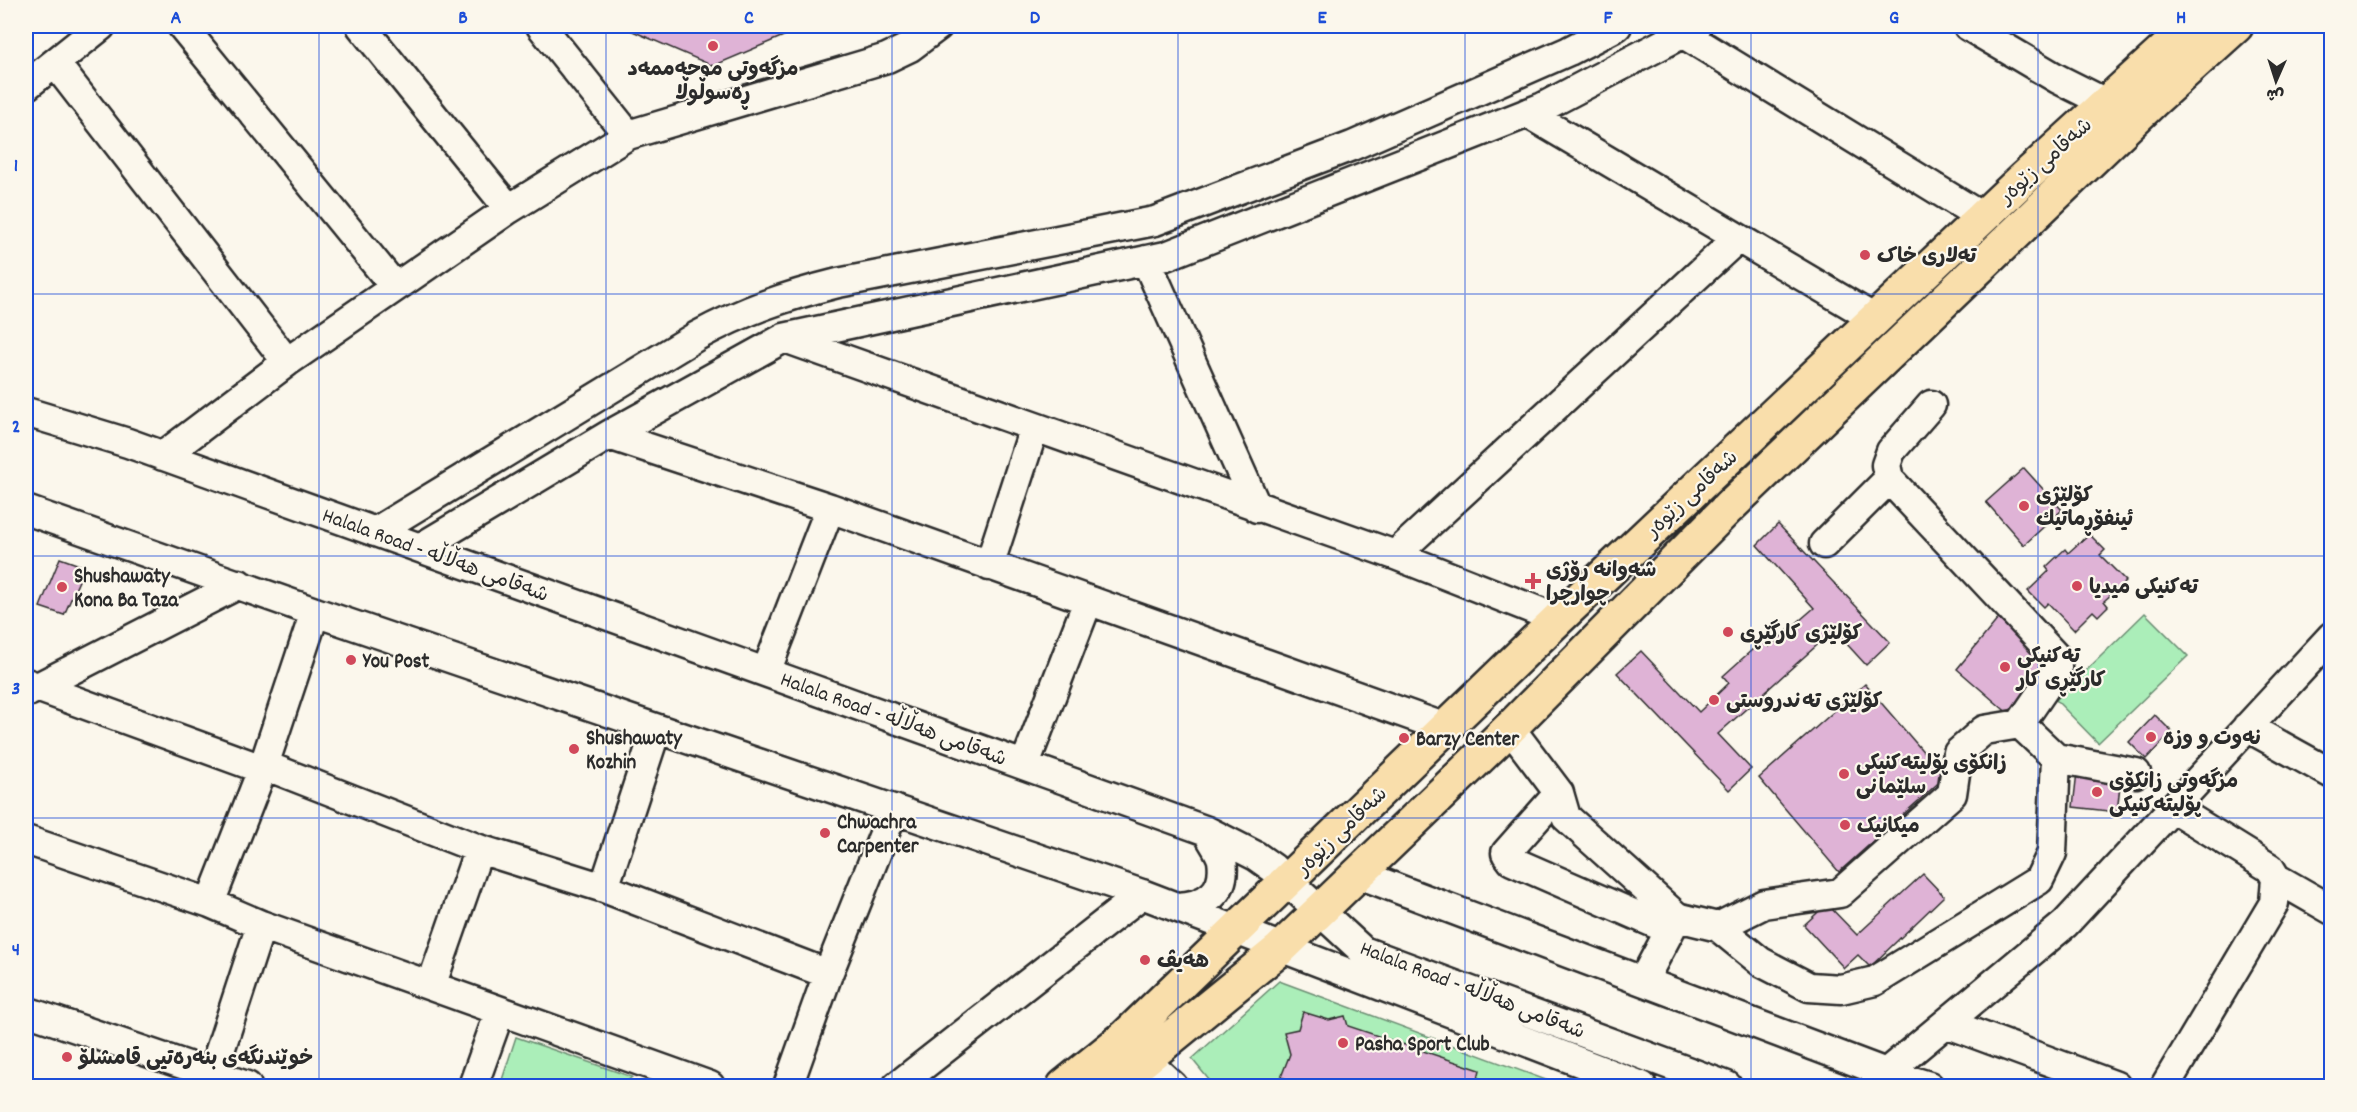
<svg xmlns="http://www.w3.org/2000/svg" width="2357" height="1112" font-family="Dekko,'Playpen Sans Arabic',sans-serif">
	<rect width="100%" height="100%" fill="#fbf7ec"/>
	<filter id="ink" filterUnits="userSpaceOnUse"><feTurbulence type="fractalNoise" baseFrequency=".0167" numOctaves="2"/><feDisplacementMap in="SourceGraphic" scale="12" xChannelSelector="R" yChannelSelector="G"/><feConvolveMatrix kernelMatrix="1 2 1 2 8 2 1 2 1" color-interpolation-filters="sRGB"/></filter>
	<g filter="url(#ink)">
		<path fill="#abeeb9" stroke="#6b8c72" stroke-width="1.5" d="M2145 613 2188 656 2098 743 2056 700Z
			M1279 981 1562 1086H1214L1192 1059Z
			M516 1037 632 1077 621 1086H500Z"/>
		<path fill="#dfb3d6" stroke="#2b2b2b" stroke-width="1.5" d="M621 26H807L713 66Z
			M2024 468 2062 510 2024 545 1986 502Z
			M1778 524 1890 642 1866 665 1834 630 1718 734 1751 769 1729 790 1617 673 1641 651 1699 712 1729 683 1723 676 1763 640 1769 647 1814 608 1757 545Z
			M2089 534 2105 550 2100 555 2126 581 2104 601 2108 606 2098 616 2093 611 2074 630 2048 603 2044 607 2028 591 2049 571 2046 567 2065 549 2068 553Z
			M60 558 85 567 64 615 40 607Z
			M1998 619 2053 666 2010 715 1957 669Z
			M1865 684 1945 777 1839 872 1759 778Z
			M2155 715 2172 732 2146 759 2129 742Z
			M2077 772 2121 777 2117 812 2073 807Z
			M1923 874 1944 896 1870 967 1858 955 1844 968 1804 925 1827 904 1857 935Z
			M1303 1012 1329 1020 1345 1016 1348 1026 1480 1070 1478 1078 1504 1086H1299L1298 1083 1281 1077 1290 1054 1284 1032 1298 1029Z"/>
		<g fill="none" stroke-linecap="round" stroke-linejoin="round">
			<defs>
				<path id="minor" d="M182 26 395 287
					M361 26 509 209
					M541 26 628 135
					M1968 26 2058 79 2108 104
					M1682 33 1982 217
					M55 63 287 362
					M26 86 101 26
					M1527 113 1875 319
					M1146 260 1257 508
					M785 338 1395 555 1558 619
					M1931 405 1891 451 1886 465 1889 479 2057 658V670L2020 724
					M26 412 128 443 1207 831 1256 856 1273 868 1363 951 1727 1086
					M609 435 830 508 1446 728
					M163 456 287 362 509 209 628 135 887 58 910 47 938 26
					M26 510 315 612 1142 894 1642 1086
					M375 532 697 336C745 310 786 296 838 283L1155 221 1352 146 1569 51 1617 26
					M1824 544 1889 479
					M420 548 609 435 784 338 1166 256 1543 107 1697 26
					M1395 555 1738 238
					M989 566 1034 428
					M766 672 830 508
					M26 683 262 769
					M30 691 239 584
					M2247 727 2332 774
					M1510 728 1559 793 1566 817 1677 917 1718 927 1764 904 1840 893 1952 794 1958 753 1984 730 2020 724 2056 758 2136 773
					M1025 764 1088 601
					M264 765 479 849 604 888 828 974
					M1559 793 1506 853 1512 861 1670 930
					M26 840 210 903 261 925 710 1086
					M1356 873 1886 1073 1929 1086
					M2276 878 2332 910
					M604 888 656 730
					M210 903 264 765 315 612
					M1177 907C1205 906 1227 893 1222 860 1220 851 1211 840 1207 831
					M1718 927 1761 962 1809 987 1841 989 1875 981 2039 880 2052 853 2056 758
					M1643 981 1677 917
					M431 986 479 849
					M26 1011 247 1086
					M1946 1023 2116 1086
					M1145 1060 1173 1086
					M212 1075 261 925
					M473 1086 500 1011
					M788 1086 828 974 894 809
					M897 1086 1142 894
					M1873 1086 1886 1073 2065 924 2332 636
					M2165 1086 2274 903 2276 878 2270 868 2173 808"/>
				<path id="major" d="M1064 1086 1126 1036 1558 619 2023 179 2191 26
					M1112 1086 1280 949 1510 728 1728 508 2152 102 2236 26"/>
			</defs>
			<use href="#minor" stroke="#2b2b2b" stroke-width="33"/>
			<use href="#major" stroke="#2b2b2b" stroke-width="38"/>
			<use href="#minor" stroke="#fbf7ec" stroke-width="28"/>
			<use href="#major" stroke="#f9deab" stroke-width="33"/>
		</g>
	</g>
	<path fill="none" stroke="#1d4ed8" stroke-width="1.5" stroke-opacity="0.55" d="M319 26V1086M606 26V1086M892 26V1086M1178 26V1086M1465 26V1086M1751 26V1086M2038 26V1086M26 294H2332M26 556H2332M26 818H2332"/>
	<g fill="#d1495b" stroke="#fbf7ec" stroke-width="2">
		<circle cx="713" cy="46" r="6"/>
		<circle cx="1865" cy="255" r="6"/>
		<circle cx="2024" cy="506" r="6"/>
		<path d="M1530 572h6v6h6v6h-6v6h-6v-6h-6v-6h6z"/>
		<circle cx="2077" cy="586" r="6"/>
		<circle cx="62" cy="587" r="6"/>
		<circle cx="1728" cy="632" r="6"/>
		<circle cx="351" cy="660" r="6"/>
		<circle cx="2005" cy="667" r="6"/>
		<circle cx="1714" cy="700" r="6"/>
		<circle cx="2151" cy="737" r="6"/>
		<circle cx="1404" cy="738" r="6"/>
		<circle cx="574" cy="749" r="6"/>
		<circle cx="1844" cy="774" r="6"/>
		<circle cx="2097" cy="792" r="6"/>
		<circle cx="1845" cy="825" r="6"/>
		<circle cx="825" cy="833" r="6"/>
		<circle cx="1145" cy="960" r="6"/>
		<circle cx="1343" cy="1043" r="6"/>
		<circle cx="67" cy="1057" r="6"/>
	</g>
	<g text-anchor="middle" stroke-width="4.5" stroke-linejoin="round" paint-order="stroke">
		<g font-size="21" font-weight="bold" fill="#2b2b2b" stroke="#fbf7ec" text-anchor="start">
			<text x="713" y="75" text-anchor="middle">مزگەوتی موحەممەد<tspan x="713" dy="24">ڕەسوڵوڵا</tspan></text>
			<text x="1877" y="262">تەلاری خاک</text>
			<text x="2036" y="501">کۆلێژی<tspan x="2036" dy="24">ئینفۆڕماتیك</tspan></text>
			<text x="1546" y="576">شەوانە ڕۆژی<tspan x="1546" dy="24">چوارچرا</tspan></text>
			<text x="74" y="582">Shushawaty<tspan x="74" dy="24">Kona Ba Taza</tspan></text>
			<text x="2089" y="593">تەکنیکی میدیا</text>
			<text x="1740" y="639">کۆلێژی کارگێڕی</text>
			<text x="2017" y="662">تەکنیکی<tspan x="2017" dy="24">کارگێڕی کار</tspan></text>
			<text x="363" y="667">You Post</text>
			<text x="1726" y="707">کۆلێژی تەندروستی</text>
			<text x="586" y="744">Shushawaty<tspan x="586" dy="24">Kozhin</tspan></text>
			<text x="2163" y="744">نەوت و وزە</text>
			<text x="1416" y="745">Barzy Center</text>
			<text x="1856" y="769">زانکۆی پۆلیتەکنیکی<tspan x="1856" dy="24">سلێمانی</tspan></text>
			<text x="2109" y="787">مزگەوتی زانکۆی<tspan x="2109" dy="24">پۆلیتەکنیکی</tspan></text>
			<text x="837" y="828">Chwachra<tspan x="837" dy="24">Carpenter</tspan></text>
			<text x="1857" y="832">میکانیک</text>
			<text x="1157" y="967">ھەیڤ</text>
			<text x="1355" y="1050">Pasha Sport Club</text>
			<text x="79" y="1064">خوێندنگەی بنەرەتیی قامشلۆ</text>
		</g>
		<g font-size="21" fill="#2b2b2b" stroke="#fbf7ec">
			<text transform="translate(2045 160) rotate(-42)" y="7">شەقامی زێوەر</text>
			<text transform="translate(1691 493) rotate(-43)" y="7">شەقامی زێوەر</text>
			<text transform="translate(436 554) rotate(20)" y="7">Halala Road - شەقامی هەڵاڵە</text>
			<text transform="translate(894 718) rotate(20)" y="7">Halala Road - شەقامی هەڵاڵە</text>
			<text transform="translate(1341 830) rotate(-44)" y="7">شەقامی زێوەر</text>
			<text transform="translate(1473 989) rotate(21)" y="7">Halala Road - شەقامی هەڵاڵە</text>
		</g>
	</g>
	<rect width="2357" height="1112" fill="none" stroke="#fbf7ec" stroke-width="66"/>
	<g transform="translate(2276 81) rotate(183)" stroke="#fbf7ec" stroke-width="4.5" paint-order="stroke">
	<path d="M0-4.5L10 22L0 15L-10 22Z" fill="#2b2b2b"/>
	<text y="-9" font-size="16" font-weight="bold" text-anchor="middle" fill="#2b2b2b">ش</text>
	</g>
	<rect x="33" y="33" width="2291" height="1046" fill="none" stroke="#1d4ed8" stroke-width="2"/>
	<g font-size="20" text-anchor="middle" font-weight="bold" fill="#1d4ed8">
		<text x="176" y="23">A</text>
		<text x="463" y="23">B</text>
		<text x="749" y="23">C</text>
		<text x="1035" y="23">D</text>
		<text x="1322" y="23">E</text>
		<text x="1608" y="23">F</text>
		<text x="1894" y="23">G</text>
		<text x="2181" y="23">H</text>
		<text x="16" y="171">1</text>
		<text x="16" y="432">2</text>
		<text x="16" y="694">3</text>
		<text x="16" y="955">4</text>
	</g>
</svg>
